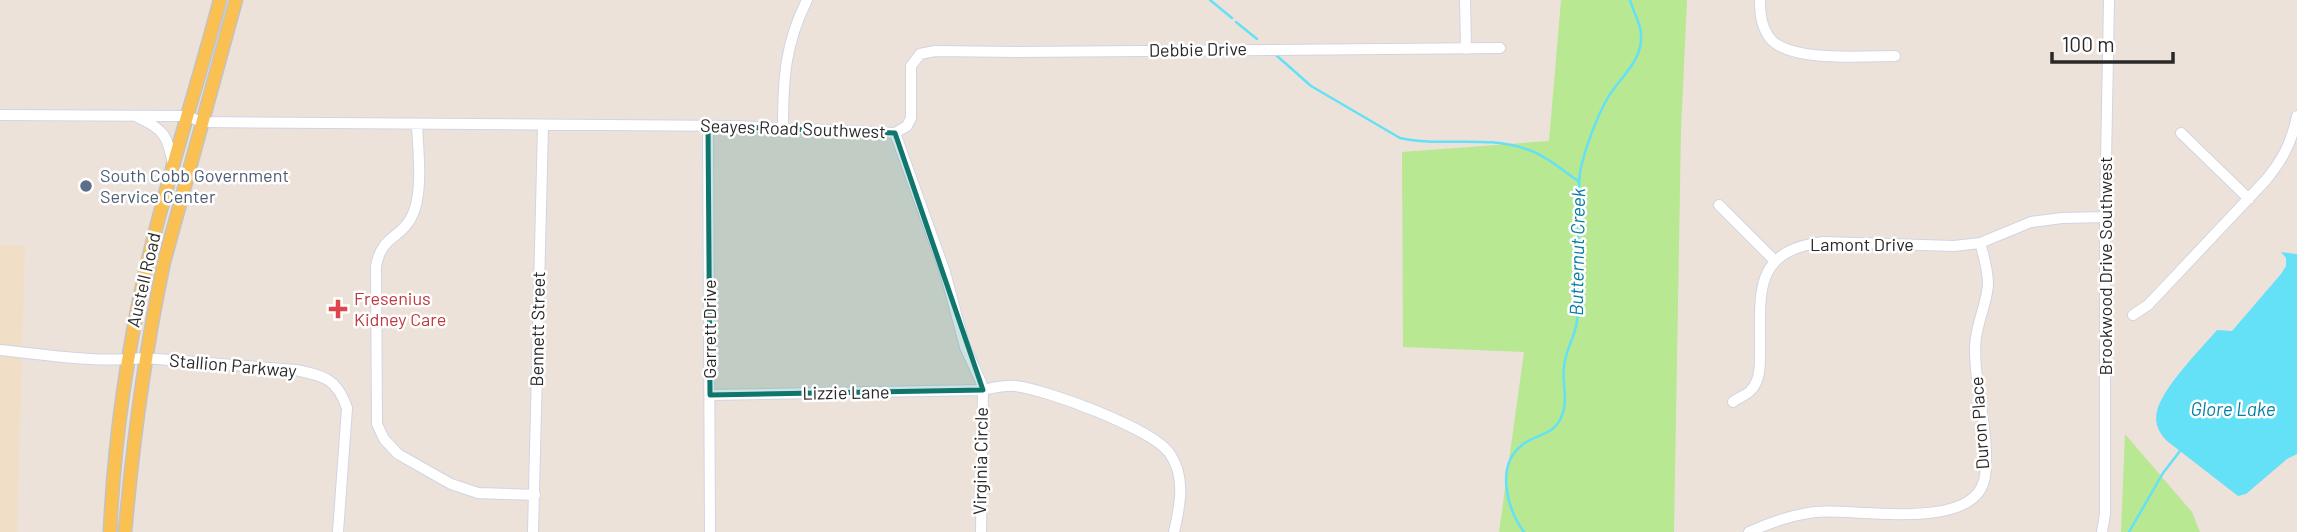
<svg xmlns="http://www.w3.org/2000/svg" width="2297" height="532" font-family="Barlow,sans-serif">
	<rect width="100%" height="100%" fill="#ede2da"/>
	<path fill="#f0dec7" d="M0 245H25L17 532H0Z"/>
	<path fill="#b8e892" d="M1561 0H1687L1681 131 1674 532H1499L1524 352 1403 347 1402 152 1549 141Z
		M2125 434 2192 512 2200 532H2121Z"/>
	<path fill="#64e0f7" d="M2281 252 2297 254V454L2287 459 2246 494 2238 496 2167 441C2159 433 2154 423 2157 411 2163 387 2200 350 2217 330L2232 331 2281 274 2286 266V258Z"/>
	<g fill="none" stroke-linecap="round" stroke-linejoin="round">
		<path stroke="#64e0f7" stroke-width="2.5" d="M1210 0 1232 18
			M1236 22 1257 39
			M1276 55 1311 86 1400 138C1441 147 1486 135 1526 149 1545 155 1561 169 1578 181
			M1524 532C1507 509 1495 466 1522 445 1540 431 1557 437 1564 409 1567 395 1562 381 1564 367 1565 351 1575 337 1577 321 1580 288 1575 254 1579 221 1581 201 1576 183 1582 163 1588 141 1596 119 1607 99 1619 78 1643 61 1641 35 1641 23 1633 12 1630 0
			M2129 532 2163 473 2180 451"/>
		<defs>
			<path id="minor" d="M1465 0 1466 49
				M1760 0C1760 13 1761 25 1769 37 1787 63 1865 56 1895 56
				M0 115 188 116 201 122 735 126 895 133
				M139 118C164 129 168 137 173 164
				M417 125C418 151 424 195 411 218 399 240 382 235 376 266L377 424 384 439 398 454 451 484 478 493 535 495
				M708 126 710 532
				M783 127C783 79 785 44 807 0
				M895 133 907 126 911 118V66L920 54 935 51 1017 52 1500 48
				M895 133 945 272 965 347 981 382 983 390 981 532
				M2181 133 2249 199
				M1719 205 1774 260
				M2133 315 2148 305 2265 181C2282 161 2292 142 2297 116
				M0 350C48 355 97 363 144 358L296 370C325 376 337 379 347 408L338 532
				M710 395 983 390C993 388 1004 385 1015 386 1045 389 1154 429 1170 454 1186 477 1180 506 1174 532
				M1733 402C1738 398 1747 395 1751 390 1760 381 1760 366 1760 354 1761 296 1750 250 1824 242L1954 246 1980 243 2031 222 2062 218 2105 217
				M533 532 543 126
				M1749 532C1771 522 1791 515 1815 512 1856 508 1970 532 1984 481 1991 454 1979 398 1976 369 1975 356 1974 344 1977 332 1980 316 1987 300 1988 285 1988 271 1984 256 1980 243
				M2102 532 2105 514V217L2109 0"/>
			<path id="major" d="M110 532C114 445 126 358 145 273 166 181 196 91 220 0
				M125 532C133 441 145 351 164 262L236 0"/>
		</defs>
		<use href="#minor" stroke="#cfd5e3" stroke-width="12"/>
		<use href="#major" stroke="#c3c3c3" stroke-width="15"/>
		<use href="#minor" stroke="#fff" stroke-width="10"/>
		<use href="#major" stroke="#fac051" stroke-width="12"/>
	</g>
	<path fill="#0f766e" fill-opacity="0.2" stroke="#0f766e" stroke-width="5" stroke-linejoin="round" d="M708 126 895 133 983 390 710 395Z"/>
	<circle fill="#5c6f8a" stroke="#fff" stroke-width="2.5" cx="86" cy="186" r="7"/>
	<path fill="#e0444e" stroke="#fff" stroke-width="2.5" d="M334.5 298.5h7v7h7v7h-7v7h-7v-7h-7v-7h7z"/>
	<g text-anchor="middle" stroke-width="5" stroke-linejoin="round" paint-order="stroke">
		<g font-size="18" fill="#292929" stroke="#fff">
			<text transform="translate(1198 50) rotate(-1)" y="6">Debbie Drive</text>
			<text transform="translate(793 129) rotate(2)" y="6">Seayes Road Southwest</text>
			<text x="1862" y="251">Lamont Drive</text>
			<text transform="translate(2106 266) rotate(-90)" y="6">Brookwood Drive Southwest</text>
			<text transform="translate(144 280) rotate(-77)" y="6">Austell Road</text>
			<text transform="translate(538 329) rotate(-89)" y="6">Bennett Street</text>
			<text transform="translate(710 329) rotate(-90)" y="6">Garrett Drive</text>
			<text transform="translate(233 366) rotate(5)" y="6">Stallion Parkway</text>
			<text transform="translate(846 393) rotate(-1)" y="6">Lizzie Lane</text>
			<text transform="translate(1980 423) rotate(-94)" y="6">Duron Place</text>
			<text transform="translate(981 461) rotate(-89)" y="6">Virginia Circle</text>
		</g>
		<g font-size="18" fill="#4e5e75" stroke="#fff" text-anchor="start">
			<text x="100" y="182">South Cobb Government<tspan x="100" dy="21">Service Center</tspan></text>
		</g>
		<g font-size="18" fill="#be3a42" stroke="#fff" text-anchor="start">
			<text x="354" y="305">Fresenius<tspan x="354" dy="21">Kidney Care</tspan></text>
		</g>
		<g font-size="19" font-style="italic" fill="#047ea3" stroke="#fff">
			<text transform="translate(1577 252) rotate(-89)" y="7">Butternut Creek</text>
			<text x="2233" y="416">Glore Lake</text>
		</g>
	</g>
	<path d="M2052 52v10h121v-10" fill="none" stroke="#292929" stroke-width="3.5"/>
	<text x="2062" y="52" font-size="21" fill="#292929" stroke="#ffffff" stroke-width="5" paint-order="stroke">100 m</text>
</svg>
